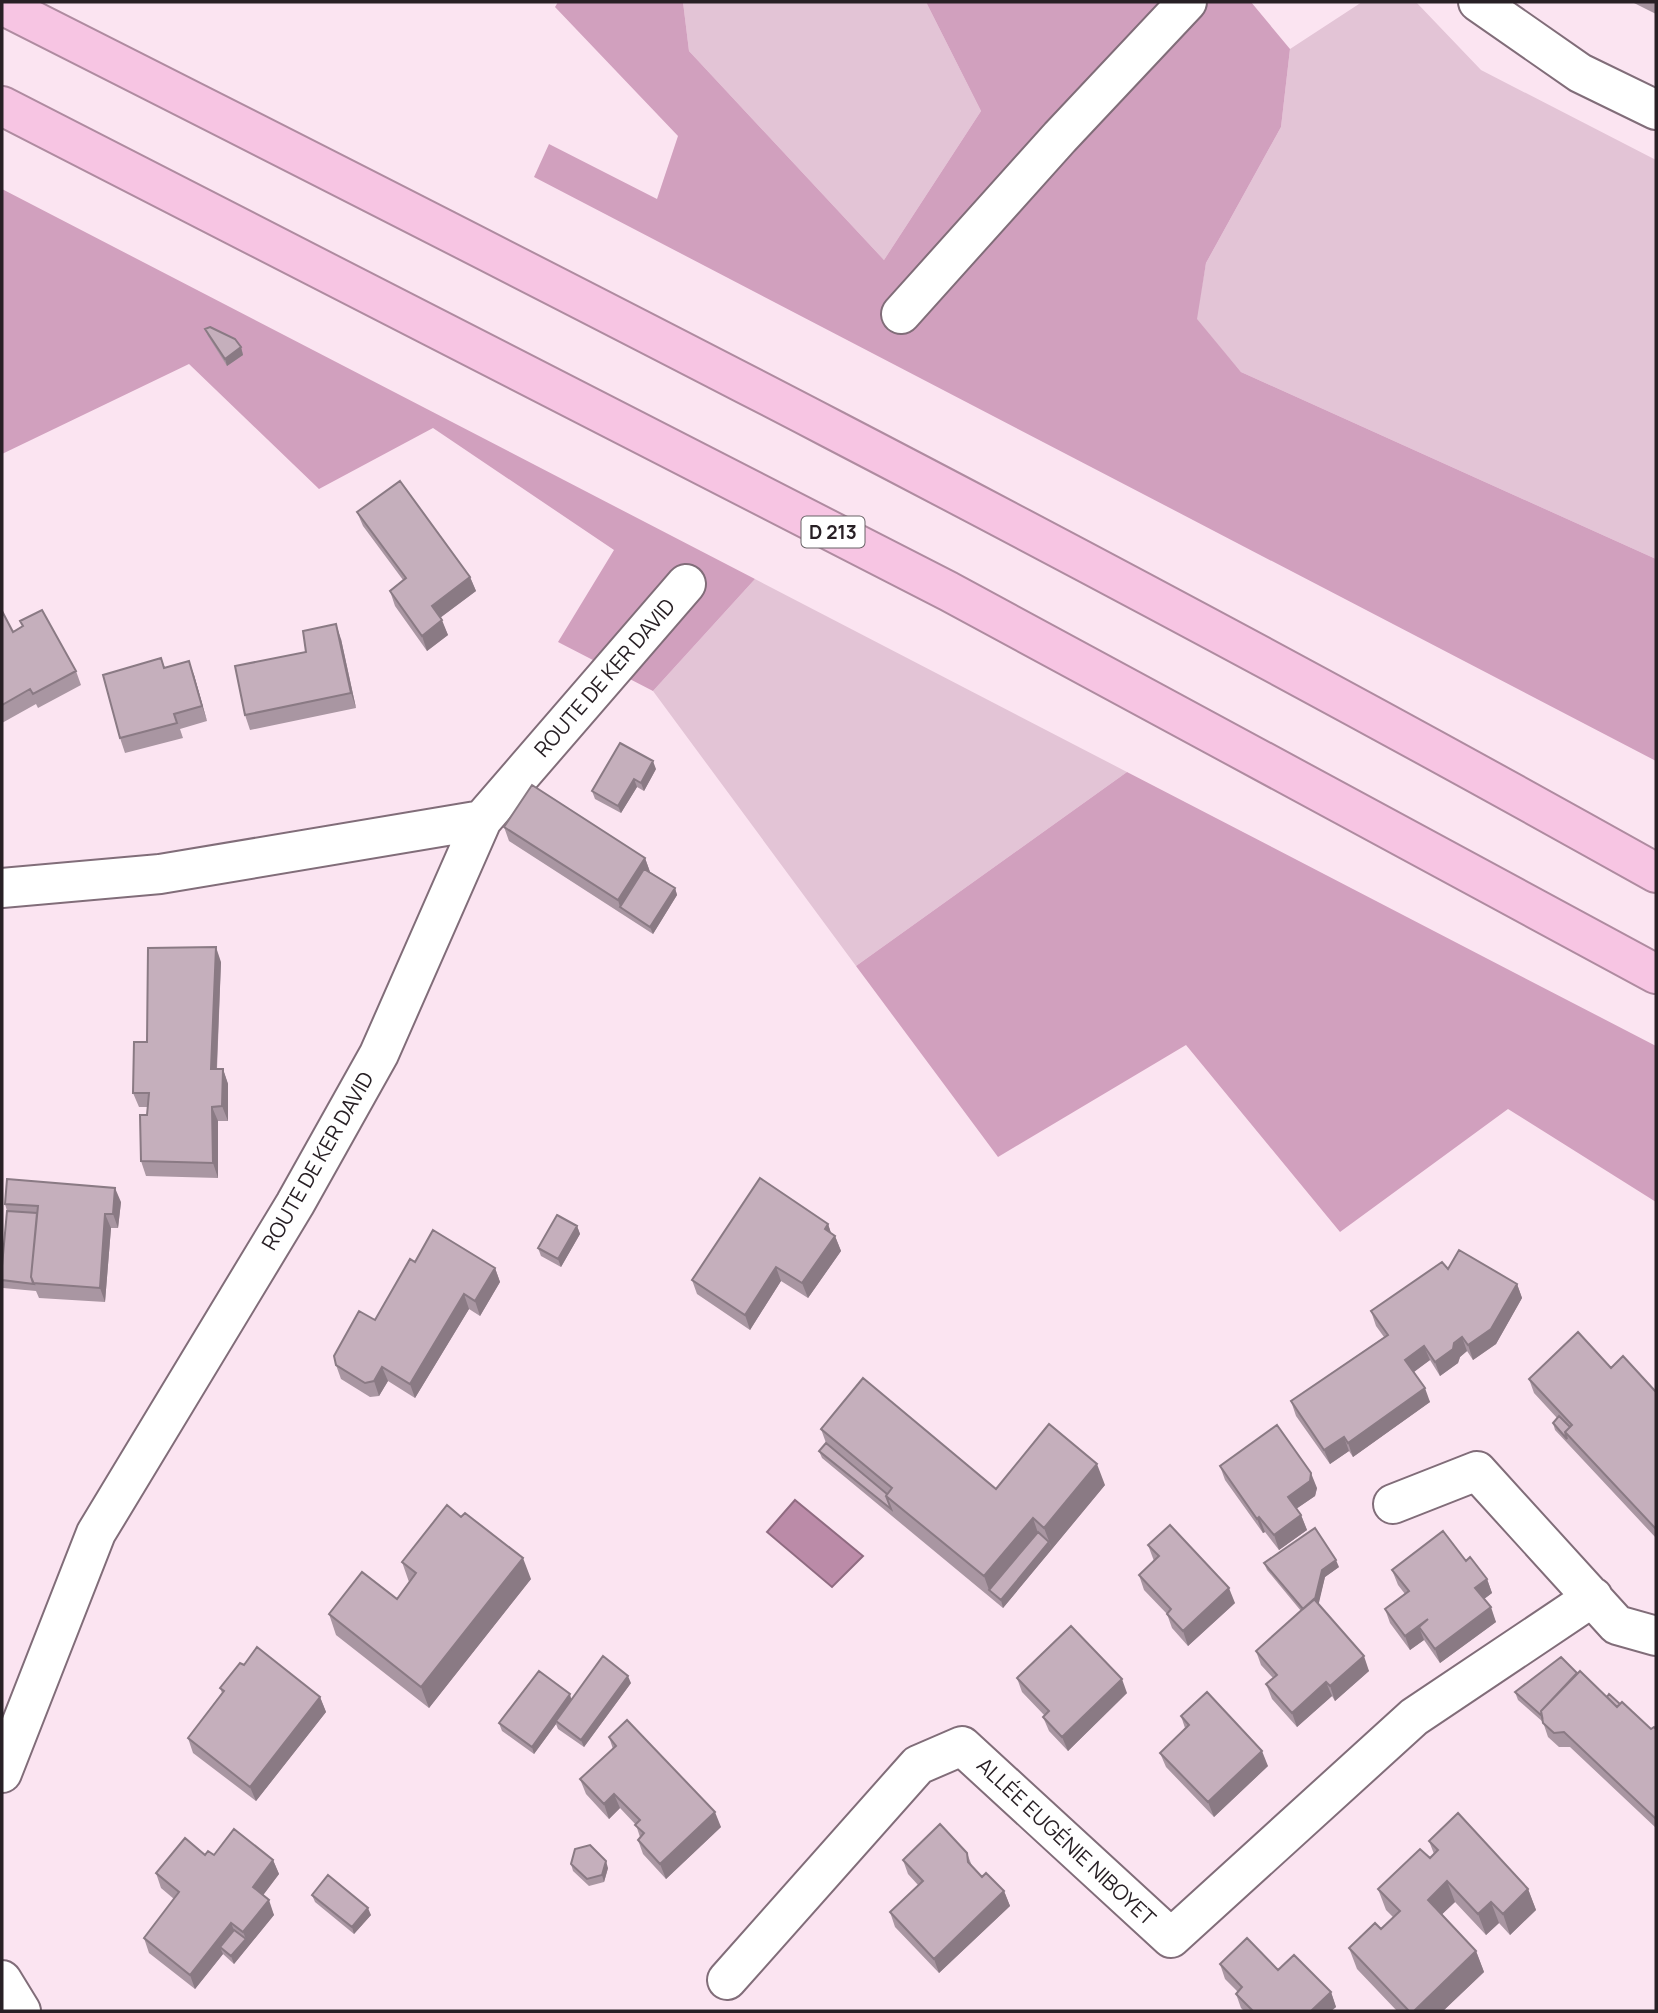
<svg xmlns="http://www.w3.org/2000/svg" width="1658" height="2013" font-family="Manrope,sans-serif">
	<rect width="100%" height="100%" fill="#fbe4f1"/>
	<path fill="#e3c4d6" d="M683 2H926L981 111 884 260 689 51Z
		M1362 2H1416L1481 70 1656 160V559L1241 372 1196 319 1206 263 1281 127 1290 49Z
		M755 579 1127 772 856 966 653 691Z"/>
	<path fill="#d1a0be" d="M558 2H683L689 51 884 260 981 111 926 2H1251L1290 49 1281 127 1206 263 1197 319 1241 372 1656 559V761L534 177 549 144 657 199 678 136 555 7Z
		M2 189 755 579 653 691 558 642 614 550 433 428 319 489 189 364 2 454Z
		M1127 772 1656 1046V1202L1508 1109 1340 1232 1186 1045 998 1157 856 966Z"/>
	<path fill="#bb8ba8" stroke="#8f6b81" stroke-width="2" d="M795 1500 863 1556 832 1587 767 1532Z"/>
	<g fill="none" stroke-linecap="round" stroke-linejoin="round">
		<defs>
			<path id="minor" d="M1478 2 1580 73 1656 110
				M901 314 1060 137 1187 2
				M2 888 160 874 482 820
				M1393 1504 1477 1471 1617 1625 1656 1636
				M2 1773 96 1533 295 1204 379 1054 482 820 686 584
				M2 1980 21 2011
				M727 1980 918 1765 962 1746 1171 1938 1414 1717 1593 1597"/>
			<path id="highway" d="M2 5C558 286 1113 568 1656 873
				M2 106 948 591 1656 974"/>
		</defs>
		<use href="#minor" stroke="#816d79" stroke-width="42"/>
		<use href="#highway" stroke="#af8ba0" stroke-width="42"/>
		<use href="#minor" stroke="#fff" stroke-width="38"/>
		<use href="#highway" stroke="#f7c5e3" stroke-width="38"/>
	</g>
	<path fill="#a996a2" d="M1632 2H1656V14Z
		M205 329 241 347 243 355 227 366 208 336Z
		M357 512 470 577 476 591 440 618 448 635 427 651 395 606 390 591 403 580 363 526Z
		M2 611 13 632 22 626 20 621 76 671 81 685 38 708 36 704 2 723Z
		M341 639 356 708 250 730 245 715 306 652Z
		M161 658 165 668 194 675 207 721 180 729 183 738 125 753 120 738Z
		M656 769 644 791 637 787 621 813 595 799 592 791Z
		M504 827 645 858 650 872 675 888 677 895 653 934 509 841Z
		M221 962 217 1069H223L228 1084V1121H218V1178L146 1176 141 1161 148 1107H139L133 1093 147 1042Z
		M121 1202 118 1228H111L105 1302 39 1298 36 1291 3 1288 2 1284V1266L7 1211 5 1204Z
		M828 1224 831 1233 835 1236 841 1251 808 1298 781 1281 750 1330 697 1294 692 1280Z
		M577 1226 580 1234 561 1267 541 1256 538 1248Z
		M415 1262 495 1268 500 1282 480 1316 469 1309 415 1398 388 1381 379 1396 370 1397 341 1379 336 1365 375 1320Z
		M1448 1269 1517 1284 1522 1298 1496 1344 1473 1360 1467 1351 1460 1357 1458 1363 1440 1376 1430 1360 1413 1372 1430 1402 1353 1457 1349 1451 1330 1464 1296 1416 1291 1401 1384 1337 1376 1326 1371 1311Z
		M1611 1368 1656 1392V1538L1555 1430 1553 1423 1557 1418 1534 1393 1529 1379Z
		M821 1429 996 1489 1105 1485 1003 1608 822 1458 819 1451 826 1443Z
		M1220 1466 1317 1488 1315 1496 1296 1509 1301 1515 1307 1530 1279 1550 1265 1532 1263 1533 1225 1480Z
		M1148 1545 1235 1603 1188 1646 1172 1628 1167 1614 1144 1590 1139 1575 1154 1561Z
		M1466 1561 1487 1579 1492 1593 1484 1599 1496 1622 1440 1663 1424 1640 1410 1650 1390 1623 1385 1609 1405 1594 1398 1585 1392 1570Z
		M402 1562 531 1579 429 1708 336 1635 329 1614 397 1599 409 1582Z
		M1264 1563 1339 1567 1325 1577 1318 1604 1369 1671 1335 1701 1332 1696 1297 1727 1272 1699 1266 1684 1273 1678 1261 1665 1256 1651 1301 1611 1267 1570Z
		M244 1665 320 1697 326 1712 256 1801 193 1753 188 1738 222 1693 220 1688Z
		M1577 1673 1607 1697 1620 1704 1651 1729H1656V1828L1570 1747H1559L1548 1737 1543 1722 1518 1700 1515 1692Z
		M1017 1678 1127 1693 1068 1751 1049 1731 1043 1717 1045 1716 1022 1692Z
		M631 1683 584 1747 558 1729 556 1724 534 1754 502 1731 499 1723 571 1699Z
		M1181 1716 1268 1766 1214 1817 1166 1767 1160 1753 1185 1728Z
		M609 1737 721 1827 666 1879 643 1854 638 1840 640 1837 636 1825 620 1808 609 1819 586 1794 580 1779 613 1749Z
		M1429 1841 1528 1889 1536 1910 1510 1935 1499 1923 1486 1935 1455 1902 1442 1914 1476 1951 1484 1972 1443 2011H1397L1357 1969 1349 1948 1381 1929 1393 1917 1386 1910 1378 1889 1430 1858 1434 1854Z
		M967 1853 972 1866 982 1877 1004 1891 1010 1906 939 1973 895 1927 890 1912 918 1885 908 1874 903 1860Z
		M205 1855 273 1860 279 1874 263 1895 274 1915 234 1964 223 1954 195 1989 149 1953 144 1938 174 1899 161 1888 156 1873Z
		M571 1864 608 1868 604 1882 589 1886 573 1871Z
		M312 1895 371 1915 354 1934 315 1902Z
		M1220 1964 1278 1970 1331 1992 1336 2007 1331 2011H1244L1241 2008 1236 1994 1238 1992 1225 1979Z"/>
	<path fill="#8a7a84" d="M241 347 243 355 227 366 225 359Z
		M470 577 476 591 437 620 432 606Z
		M442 620 448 635 427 651 422 636Z
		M336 624 341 639 356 708 351 693Z
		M189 661 194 675 207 721 202 706Z
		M653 761 656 769 644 791 641 783Z
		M634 779 637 787 621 813 618 806Z
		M645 858 650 872 620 907 618 900Z
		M675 888 677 895 653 934 650 927Z
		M216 947 221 962 216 1083 211 1069Z
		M223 1069 228 1084V1121L222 1106Z
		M212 1107 218 1121V1178L213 1163Z
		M115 1188 121 1202 118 1228 113 1214Z
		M105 1214 111 1228 105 1302 100 1288Z
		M828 1224 833 1239 835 1236 841 1251 808 1298 802 1283Z
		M577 1226 580 1234 561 1267 558 1259Z
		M776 1267 781 1281 750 1330 745 1315Z
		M495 1268 500 1282 480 1316 475 1301Z
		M1517 1284 1522 1298 1496 1344 1473 1360 1468 1345Z
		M464 1294 469 1309 415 1398 410 1384Z
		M1462 1337 1467 1351 1460 1357 1458 1363 1440 1376 1435 1362Z
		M1424 1346 1430 1360 1410 1375 1405 1360Z
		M382 1367 388 1381 379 1396 374 1381Z
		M1425 1388 1430 1402 1353 1457 1348 1443Z
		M1344 1437 1349 1451 1330 1464 1324 1450Z
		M1097 1464 1105 1485 1052 1549 1044 1528Z
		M1311 1473 1317 1488 1315 1496 1293 1511 1288 1497Z
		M1301 1515 1307 1530 1279 1550 1274 1535Z
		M1259 1517 1265 1532 1263 1533 1257 1519Z
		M1033 1518 1040 1539 989 1590 984 1576Z
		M1049 1542 1052 1549 1003 1608 1001 1600Z
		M523 1558 531 1579 429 1708 421 1687Z
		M1336 1560 1339 1567 1325 1577 1318 1607 1305 1611 1322 1570Z
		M1487 1579 1492 1593 1480 1602 1475 1588Z
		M1229 1588 1235 1603 1188 1646 1183 1631Z
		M1491 1607 1496 1622 1440 1663 1435 1649Z
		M1428 1619 1419 1627 1424 1640 1410 1650 1405 1636Z
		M1364 1656 1369 1671 1335 1701 1330 1686Z
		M628 1676 631 1683 584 1747 581 1740Z
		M1122 1679 1127 1693 1068 1751 1062 1737Z
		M1326 1682 1332 1696 1297 1727 1292 1713Z
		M570 1694 572 1702 556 1721V1724L534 1754 532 1747Z
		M320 1697 326 1712 256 1801 250 1787Z
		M1262 1751 1268 1766 1214 1817 1208 1802Z
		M614 1794 620 1808 609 1819 604 1804Z
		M715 1812 721 1827 666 1879 660 1864Z
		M273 1860 279 1874 258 1902 253 1887Z
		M606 1861 608 1868 604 1882 602 1875Z
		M1447 1881 1455 1902 1435 1921 1428 1900Z
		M1528 1889 1536 1910 1510 1935 1503 1914Z
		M1004 1891 1010 1906 939 1973 934 1959Z
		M269 1900 274 1915 234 1964 231 1956 246 1939 243 1932Z
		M1491 1902 1499 1923 1486 1935 1478 1914Z
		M368 1908 371 1915 354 1934 352 1927Z
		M231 1923 237 1937 220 1947 223 1954 195 1989 190 1975Z
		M1476 1951 1484 1972 1443 2011H1414Z
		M1331 1992 1336 2007 1331 2011H1311Z"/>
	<path fill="#c5afbc" stroke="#8a7a84" stroke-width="2" d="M210 327 235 339 241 347 225 359 205 329Z
		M400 481 470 577 432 606 442 620 422 636 390 591 406 578 357 512Z
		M42 610 76 671 33 694 30 689 2 705V611L13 632 23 626 20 621Z
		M336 624 351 693 245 715 235 666 306 652 303 631Z
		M161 658 164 668 189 661 202 706 174 714 177 723 120 738 103 675Z
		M620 743 653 761 641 783 634 779 618 806 592 791Z
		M532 785 645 858 618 900 504 827Z
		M644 869 675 888 650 927 620 907Z
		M216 947 211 1069H223L222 1106 212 1107 213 1163 141 1161 140 1115H147L149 1093H133L134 1042H147L148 948Z
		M760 1178 828 1224 825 1229 835 1236 802 1283 776 1267 745 1315 692 1280Z
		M7 1179 115 1188 113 1214H105L100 1288 33 1283 31 1277 38 1206 5 1204Z
		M7 1211 37 1213 31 1277 34 1284 2 1280V1266Z
		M557 1215 577 1226 558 1259 538 1248Z
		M433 1230 495 1268 475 1301 464 1294 410 1384 382 1367 374 1381 365 1383 336 1365 334 1356 359 1311 375 1320 410 1259 415 1262Z
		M1459 1250 1517 1284 1491 1329 1468 1345 1462 1337 1454 1343 1453 1349 1435 1362 1424 1346 1405 1360 1425 1388 1348 1443 1344 1437 1324 1450 1291 1401 1388 1335 1371 1311 1442 1262 1448 1269Z
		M1578 1332 1611 1368 1623 1356 1656 1392V1529L1565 1432 1572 1425 1529 1379Z
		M863 1378 996 1489 1049 1424 1097 1464 1044 1528 1033 1518 984 1576 886 1496 892 1488 821 1429Z
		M1559 1416 1570 1427 1565 1432 1567 1439 1553 1423Z
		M1277 1425 1311 1473 1310 1481 1288 1497 1301 1515 1274 1535 1259 1517 1257 1519 1220 1466Z
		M826 1443 887 1494 886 1496 891 1509 819 1451Z
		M447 1505 461 1517 465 1513 523 1558 421 1687 329 1614 362 1572 397 1599 416 1573 402 1562Z
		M1170 1525 1229 1588 1183 1631 1167 1614 1171 1609 1139 1575 1159 1556 1148 1545Z
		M1315 1528 1336 1560 1322 1570 1315 1599 1303 1609 1264 1563Z
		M1443 1531 1466 1561 1470 1557 1487 1579 1475 1588 1491 1607 1435 1649 1419 1627 1428 1619 1405 1636 1385 1609 1409 1591 1392 1570Z
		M1038 1532 1049 1542 1001 1600 989 1590Z
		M1314 1599 1364 1656 1330 1686 1326 1682 1292 1713 1266 1684 1277 1675 1256 1651Z
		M1071 1626 1122 1679 1062 1737 1043 1717 1049 1711 1017 1678Z
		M257 1647 320 1697 250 1787 188 1738 224 1691 220 1688 240 1663 244 1665Z
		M603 1656 628 1676 581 1740 556 1721Z
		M1561 1657 1577 1673 1541 1711 1542 1716 1515 1692Z
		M539 1671 570 1694 532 1747 499 1723Z
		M1580 1671 1617 1707 1622 1702 1651 1729 1654 1727 1656 1729V1819L1564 1732 1554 1733 1543 1723 1541 1711Z
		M1207 1692 1262 1751 1208 1802 1160 1753 1189 1725 1181 1716Z
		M1609 1694 1620 1704 1617 1707 1607 1697Z
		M627 1720 715 1812 660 1864 638 1840 644 1833 635 1825 640 1820 614 1794 604 1804 580 1779 616 1746 609 1737Z
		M1458 1813 1528 1889 1503 1914 1491 1902 1478 1914 1447 1881 1428 1900 1476 1951 1414 2011H1409L1349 1948 1375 1923 1381 1929 1400 1911 1378 1889 1420 1849 1430 1858 1438 1850 1429 1841Z
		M940 1824 967 1853 968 1862 982 1877 986 1873 1004 1891 934 1959 890 1912 923 1881 903 1860Z
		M234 1829 273 1860 253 1887 269 1900 243 1932 231 1923 190 1975 144 1938 179 1892 156 1873 185 1838 205 1855 208 1851 214 1855Z
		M590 1845 606 1861 602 1875 587 1879 571 1864 575 1849Z
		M328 1875 368 1908 352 1927 312 1895Z
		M234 1930 246 1939 231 1956 220 1947Z
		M1247 1938 1278 1970 1294 1955 1331 1992 1311 2011H1253L1236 1994 1242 1987 1220 1964Z"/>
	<g text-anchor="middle" stroke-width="6" stroke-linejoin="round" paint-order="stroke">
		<rect fill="#fff" stroke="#686366" stroke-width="2" x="801.5" y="516.5" width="63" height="31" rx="5"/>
		<g font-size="19" font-weight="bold" fill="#282025">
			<text x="833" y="539">D 213</text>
		</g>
		<g font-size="21" fill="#282025" stroke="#fff">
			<text transform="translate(605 678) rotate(-49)" y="7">ROUTE DE KER DAVID</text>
			<text transform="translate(318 1161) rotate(-60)" y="7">ROUTE DE KER DAVID</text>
			<text transform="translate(1066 1842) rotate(43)" y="7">ALLÉE EUGÉNIE NIBOYET</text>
		</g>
	</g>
	<rect width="1658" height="2013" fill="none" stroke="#282025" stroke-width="7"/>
</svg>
